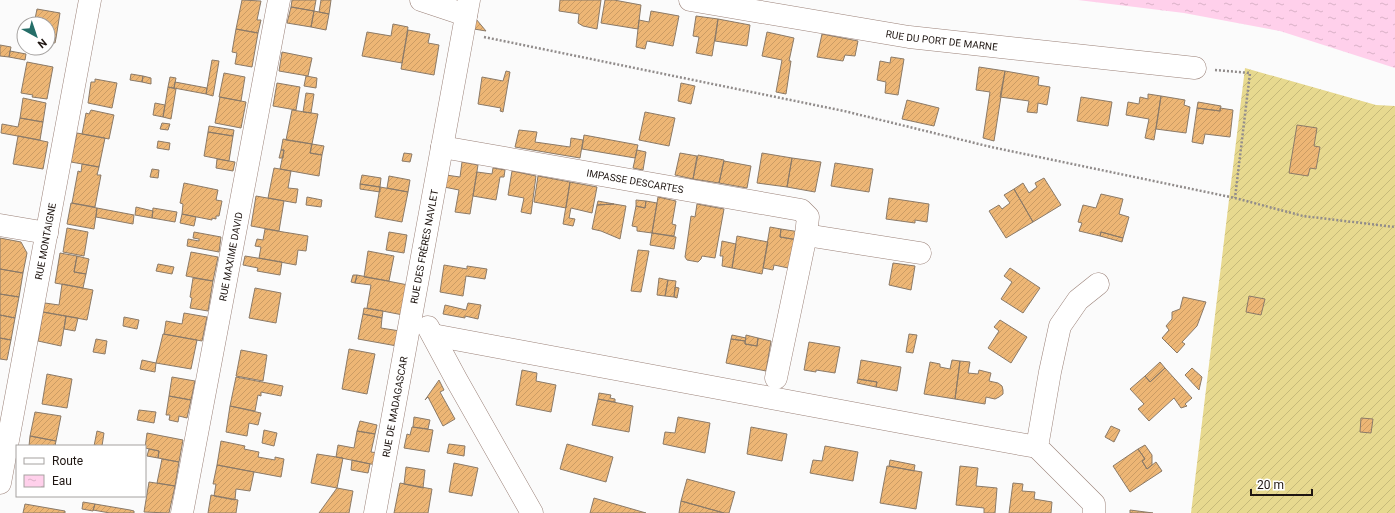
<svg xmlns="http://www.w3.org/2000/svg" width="1395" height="513" font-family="Roboto,sans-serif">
	<defs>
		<pattern id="garden-furrows" width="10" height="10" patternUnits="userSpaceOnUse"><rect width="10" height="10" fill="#e7d98f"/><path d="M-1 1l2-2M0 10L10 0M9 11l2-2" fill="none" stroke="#c6ba7a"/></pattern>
		<pattern id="water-ripples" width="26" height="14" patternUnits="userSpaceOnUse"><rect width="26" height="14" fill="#ffd0eb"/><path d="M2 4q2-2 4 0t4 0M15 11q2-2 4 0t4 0" fill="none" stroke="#dab2c8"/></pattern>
		<pattern id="building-hatch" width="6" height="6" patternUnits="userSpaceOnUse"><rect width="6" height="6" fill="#edb675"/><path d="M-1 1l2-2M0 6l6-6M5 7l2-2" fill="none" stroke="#cb9c64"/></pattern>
	</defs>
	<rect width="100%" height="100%" fill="#fbfbfb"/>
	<path fill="url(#garden-furrows)" d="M1245 68 1376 105 1395 106V513H1191Z"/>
	<path fill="url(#water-ripples)" d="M1078 0H1395V68L1280 31 1184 13Z"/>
	<path fill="url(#building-hatch)" stroke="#8b7a68" d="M242 0 261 1 257 20H261L258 33 236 29Z
		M292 0H316L314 11 291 7Z
		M321 0H331L329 14 319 12Z
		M560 0H601L597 29 583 26 578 23 579 14 559 11Z
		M605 0H614L641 5 638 29 601 23Z
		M291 7 314 11 311 27 287 23Z
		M37 9 60 13 56 38 48 37V24H34Z
		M314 11 329 14 326 30 311 27Z
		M651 11 679 16 673 46 647 41 645 49 636 47 639 20 649 22Z
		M696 16 718 19 712 56 696 53 699 37 693 36Z
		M476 19 486 31 474 29Z
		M718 19 750 25 747 46 715 41Z
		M393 24 408 27 402 63 362 56 367 32 391 36Z
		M236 29 258 33 252 67 235 64 237 53 232 52Z
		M408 30 430 34 428 43 439 45 434 75 401 69Z
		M767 32 794 38 789 61H791L786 94 776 92 782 60 762 56Z
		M822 34 858 41 855 56 845 55 843 61 817 57Z
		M48 37 56 38 55 43 48 42Z
		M0 45 11 47 9 57 0 56Z
		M10 51 26 54 25 60 9 57Z
		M282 52 312 58 308 76 279 71Z
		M891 57 904 59 898 95 885 93 886 82 877 80 880 61 890 63Z
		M212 60 219 61 213 96 206 94Z
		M27 62 53 67 47 99 32 97 33 95 21 93Z
		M979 67 1005 71 994 141 983 138 990 92 976 90Z
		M506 71 510 72 503 112 500 111 501 108 478 104 482 77 503 81Z
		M1005 71 1039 77 1038 85 1050 87 1047 105 1038 103 1037 113 1027 112 1029 101 1000 97Z
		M224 73 245 77 241 101 219 97Z
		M131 74 143 76 142 82 130 80Z
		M143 76 151 78V84L142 82Z
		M306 76 317 78 316 88 304 86Z
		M170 77 176 78 174 88 168 87Z
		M95 79 117 83 112 108 88 103 91 82H95Z
		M175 82 207 88 206 94 174 88Z
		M277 83 300 87 296 110 273 106Z
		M681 83 695 86 691 104 678 101Z
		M168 87 176 89 171 119 163 117Z
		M306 93 314 94 311 113 303 112Z
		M1148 94 1161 96 1154 140 1145 138 1149 119 1126 115 1128 102 1139 104 1140 97 1148 99Z
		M1161 96 1185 100 1184 105 1190 107 1186 133 1156 129Z
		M220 97 246 102 241 128 215 123Z
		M1081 97 1112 102 1108 126 1077 121Z
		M23 98 46 103 43 122 20 118Z
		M907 100 939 108 934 126 902 119Z
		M1198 102 1221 106 1220 111 1197 108Z
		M155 103 165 105 163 117 153 115Z
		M1197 108 1220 111V108L1233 110 1230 137 1205 134 1203 144 1192 142Z
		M91 110 114 115 109 139 82 134 86 113 89 114Z
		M292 110 318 114 312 144 286 140Z
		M645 112 675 118 669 146 639 140Z
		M20 118 43 122 40 140 1 133 2 124 18 127Z
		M162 123 170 124 168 130 160 129Z
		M1297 125 1317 128 1314 146 1320 147 1316 169 1310 168 1308 176 1289 173Z
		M209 126 234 130 233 136 208 132Z
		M519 130 537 132 535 142 570 147 571 138 583 140 580 158 515 147Z
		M208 132 233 136 229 161 204 156Z
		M77 133 105 138 99 167 71 162Z
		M584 135 638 145 635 158 582 149Z
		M18 136 48 142 43 169 13 164Z
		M283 139 312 144 310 153 322 155 319 176 280 169 284 150H281Z
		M158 141 170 143 169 150 157 148Z
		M312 144 324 146 322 155 310 153Z
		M281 150H284L283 158H279Z
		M637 150 646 152 643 170 633 168Z
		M404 153 412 154 410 162 402 161Z
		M680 153 697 156 693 179 675 175Z
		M762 153 792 158 787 187 757 183Z
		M698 155 724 160 719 183 693 179Z
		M792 158 821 162 815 192 787 187Z
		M217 159 235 162 233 171 216 168Z
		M724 161 751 166 747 188 719 183Z
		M462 162 478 165 470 214 455 212 459 190 444 187 446 175 460 177Z
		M835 163 873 169 869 192 831 186Z
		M82 164 99 167 97 175H101L95 207 72 203 78 171 81 172Z
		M274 168 291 171 288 188 298 189 296 203 268 198Z
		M493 168 505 170 504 177H500L496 200 473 196 477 172 492 174Z
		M152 169 159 170 158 178 150 177Z
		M512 171 536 176 531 214 521 212 524 198 508 195Z
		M362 175 381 178 380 187 360 184Z
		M389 176 410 180 408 192 387 188Z
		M538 176 570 182 566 208 534 202Z
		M1044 178 1061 205 1033 222 1014 189 1023 183 1029 193 1037 187 1035 183Z
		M570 182 597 187 592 213 571 208 569 218 575 219 573 226 563 224Z
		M184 183 218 190 216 200 222 201 219 216H216V219L212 218V220L182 214 183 204 180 203Z
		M360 184 380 187V192L360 189Z
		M380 187 408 192 402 222 375 217Z
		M1014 189 1033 222 1006 238 989 211 999 205 1002 209 1010 203 1004 195Z
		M1101 194 1123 199 1119 214 1129 217 1123 238 1101 232 1100 236 1079 231 1082 223 1078 222 1083 205 1096 208Z
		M256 196 284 201 279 231 251 226Z
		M307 197 322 200 321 207 306 205Z
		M658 197 676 201 672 224 676 225 674 236 652 233Z
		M889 198 929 204 927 222 915 220V223L886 219Z
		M636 200 646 201 645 208 636 206Z
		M598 201 614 204 597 205Z
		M646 201 657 203 652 233 637 231V227L632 226 636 206 645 208Z
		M71 203 97 208 94 229 67 224Z
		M614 204 626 206 620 239 601 231 592 229 597 205Z
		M697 204 724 209 715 258 702 256 701 259 698 262 687 260 685 257 691 216 695 217Z
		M136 207 153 211 152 218 135 215Z
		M97 208 134 215 133 224 96 217Z
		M153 208 177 212 175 222 152 218Z
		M182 214 196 217 194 226 180 223Z
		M770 227 781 229 780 237 798 240 793 269 774 265 773 270 763 268Z
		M67 228 88 232 84 256 63 252Z
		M265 229 308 236 306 251 298 250 296 265 259 258 261 247 255 246 257 239 263 240Z
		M781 229 800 232 798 240 780 237Z
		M194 232 221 237 219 252 187 246 188 239 199 241V239L193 238Z
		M389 232 407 235 404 253 386 250Z
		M1101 232 1123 238 1122 242 1100 236Z
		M652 233 676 237 674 249 650 245Z
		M737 236 768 242 762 274 732 268Z
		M0 238 21 242 27 253 23 273 0 269Z
		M722 241 736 244 732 268 722 266 723 256H720Z
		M638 250 649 251 641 292 631 291Z
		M368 251 394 256 389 281 364 277Z
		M191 252 218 257 213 281 186 276Z
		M60 253 77 256 74 272 86 274 83 288 55 283Z
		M77 256 89 259 86 274 74 272Z
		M245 256 282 262 280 275 257 271 258 268 243 265Z
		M893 263 915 266 911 290 889 285Z
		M158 264 174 267 172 274 156 271Z
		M444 265 467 269V266L487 269 485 279 466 276 463 296 440 292Z
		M1010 268 1040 288 1023 313 1001 299 1012 282 1004 276Z
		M0 269 23 273 19 297 0 294Z
		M353 275H357L355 283 351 282Z
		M357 275 408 285 403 315 367 308 371 285 355 283Z
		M193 278 213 281 208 311 190 308 192 298 190 297Z
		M659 278 668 280 665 296 657 295Z
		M668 280 676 281 674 297 665 296Z
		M62 284 93 290 87 320 43 312 45 303 59 305Z
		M675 287 679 288 677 298 674 297Z
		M255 288 281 293 276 323 249 318Z
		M0 294 19 297 15 318 0 315Z
		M1249 296 1265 299 1261 315 1246 312Z
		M1183 297 1206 302 1197 326 1182 342 1185 344 1177 353 1162 338 1169 330 1166 326 1172 319V312L1180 309Z
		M468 303 481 305 478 319 465 316V318L443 314 445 305 466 310Z
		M364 308 383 311 382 318 363 314Z
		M43 312 66 316 61 346 38 341Z
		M184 313 207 317 202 341 164 334 166 321 182 324Z
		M363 314 382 318 381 328 400 331 397 346 358 339Z
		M0 315 15 318 11 340 0 338Z
		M66 316 78 318 75 331 64 329Z
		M124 317 139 320 137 329 123 326Z
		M1000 320 1027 337 1011 363 988 348 999 331 994 327Z
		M163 334 197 340 191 369 156 363Z
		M909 334 917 335 913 353 906 352Z
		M732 335 746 338 745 341 731 339Z
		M746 335 758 338 757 346 745 344Z
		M0 338 11 340 7 360 0 359Z
		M758 338 771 341 766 371 726 363 731 339 745 341V344L757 346Z
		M96 339 107 341 105 354 93 352Z
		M809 342 840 347 835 373 816 370V372L804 370Z
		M349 349 375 354 367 394 342 389Z
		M241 350 267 355 263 381 236 376Z
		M142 360 156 363 155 372 140 369Z
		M861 360 901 367 897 391 876 387 877 382 858 379Z
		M952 360 960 361 955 399 924 394 930 362 940 364V367L950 369Z
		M960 361 970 362 968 373 978 374 979 370 991 373 989 381 998 383 1002 386 1003 390V394L999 397 995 399 986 397 985 404 955 399Z
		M1160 362 1165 368 1150 382 1145 376Z
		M1165 368 1192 398 1185 404 1187 406 1181 408 1174 398 1149 421 1138 409 1144 404 1130 389 1145 376 1150 382Z
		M1192 368 1202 377 1199 390 1185 375Z
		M522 370 537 373 536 381 556 385 551 412 516 405Z
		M47 374 72 379 67 408 42 404Z
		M172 377 195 381 191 400 169 396Z
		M236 377 283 386 281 396 261 392V396L258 395 255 411 230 406Z
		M858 379 877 382 876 387 857 383Z
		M439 380 444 390 440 392 455 419 443 426 428 397 425 400Z
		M599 393 611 395 610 398 615 399V402L598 399Z
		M169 396 191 400 187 418 179 416 178 422 169 420 170 415H166Z
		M598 399 633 406 629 432 592 425Z
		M230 406 261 413 258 425 249 423 247 436 226 432Z
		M139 410 156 412 154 423 137 420Z
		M35 412 61 416 56 441 30 436Z
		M414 417 430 420 428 429 413 427Z
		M678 417 710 423 705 453 663 444 665 432 675 433Z
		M1361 418 1373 419 1371 433 1360 432Z
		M360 421 377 425 375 434 357 431Z
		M1111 426 1120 430 1114 442 1105 437Z
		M412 427 433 430 429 452 404 448 407 434 410 435Z
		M751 427 787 434 782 461 747 454Z
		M264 430 277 433 274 446 262 443Z
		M97 431 104 433 102 446H94Z
		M357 431 375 434 371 452 378 453 376 465 336 457 338 445 354 448Z
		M147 433 183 440 179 462 158 458 159 451 145 448Z
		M30 436 56 441 55 446H29Z
		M221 441 245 446 244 449 259 452 258 457 275 460V457L284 459 281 477 217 465Z
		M449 444 465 446 464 456 447 453Z
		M567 444 613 457 606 482 560 469Z
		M1145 445 1152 455V465L1147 469 1142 461 1145 459 1138 449Z
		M825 446 858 452 853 481 810 473 813 460 822 461Z
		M149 449 159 451 158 458 147 456Z
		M1138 449 1145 459 1142 461 1147 469 1156 462 1162 471 1130 492 1113 466Z
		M317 454 343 458 337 488 311 483Z
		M162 459 179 462 175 486 157 483Z
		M352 460 370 464 368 473 351 470Z
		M890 460 915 465 914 471 889 466Z
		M454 463 478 468 472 496 449 492Z
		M217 465 254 472 250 491 236 489 235 500 214 496 216 484H213Z
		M887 466 922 472 916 509 880 503Z
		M960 466 978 468 976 486 997 488 995 513H984V508L956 505Z
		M406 467 425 470 423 488 404 484Z
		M687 479 735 492 729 513H724L681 501Z
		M149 482 175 486 169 513 144 512Z
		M400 483 432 489 428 513H394Z
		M1013 483 1023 484 1022 491 1035 492 1034 499 1052 502 1051 513H1009Z
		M337 488 353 491 349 513H319Z
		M211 495 238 500 236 513H208Z
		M594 498 646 513H590Z
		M681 501 724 513H679Z
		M83 502 95 504 93 511 82 509Z
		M25 504 65 511V513H23Z
		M95 504 130 510 134 511V513H110L93 510Z
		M1130 510 1153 513H1130Z"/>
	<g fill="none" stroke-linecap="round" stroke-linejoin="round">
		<defs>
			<g id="minor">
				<path d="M421 0 466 15"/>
				<path id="s1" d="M690 0 909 37 1195 68"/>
				<path id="s2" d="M442 147 801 210 808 217 806 235 776 378"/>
				<path d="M0 225 47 233"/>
				<path d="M806 235 920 253"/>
				<path d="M428 327 456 379 532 513"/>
				<path d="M433 335 943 430 1037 447"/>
				<path id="s3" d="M0 483 90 0"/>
				<path id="s4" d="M182 513 279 0"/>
				<path id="s5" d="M375 513 469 0"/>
				<path d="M1094 513V504L1037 447 1050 372 1060 326 1078 300 1098 284"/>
			</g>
		</defs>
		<use href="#minor" stroke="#9b8279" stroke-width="23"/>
		<path stroke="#918c8b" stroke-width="2.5" stroke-dasharray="2 2" stroke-linecap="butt" d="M484 37 844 111 991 147 1235 198 1303 216 1395 227
			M1215 70 1250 73 1235 198"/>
		<use href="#minor" stroke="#fff" stroke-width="22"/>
	</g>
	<g text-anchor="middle" stroke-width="3" stroke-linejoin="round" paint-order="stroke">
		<g font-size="10" fill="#1f1612" stroke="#fff">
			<text dy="4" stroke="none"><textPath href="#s1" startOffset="255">RUE DU PORT DE MARNE</textPath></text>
			<text dy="4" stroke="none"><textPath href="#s2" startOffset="196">IMPASSE DESCARTES</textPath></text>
			<text dy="4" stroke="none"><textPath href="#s3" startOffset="246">RUE MONTAIGNE</textPath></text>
			<text dy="4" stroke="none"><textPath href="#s5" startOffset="271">RUE DES FRÈRES NAVLET</textPath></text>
			<text dy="4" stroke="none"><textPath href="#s4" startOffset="261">RUE MAXIME DAVID</textPath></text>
			<text dy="4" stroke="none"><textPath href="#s5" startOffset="108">RUE DE MADAGASCAR</textPath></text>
		</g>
	</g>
	<rect x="16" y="445" width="130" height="52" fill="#ffffff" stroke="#a5a2a0"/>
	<rect x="24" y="458" width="20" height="6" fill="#ffffff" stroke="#a5a2a0"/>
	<text x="52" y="465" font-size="12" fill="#1f1612">Route</text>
	<rect x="24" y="475" width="20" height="12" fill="url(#water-ripples)" stroke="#a5a2a0"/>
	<text x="52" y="485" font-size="12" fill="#1f1612">Eau</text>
	<g transform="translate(36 36) rotate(140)"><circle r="19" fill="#ffffff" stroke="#a5a2a0"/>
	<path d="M0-3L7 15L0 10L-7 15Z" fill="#256e68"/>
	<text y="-6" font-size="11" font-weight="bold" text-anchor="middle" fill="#1f1612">N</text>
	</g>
	<path d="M1251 489v6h61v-6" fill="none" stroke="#1f1612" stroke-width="2"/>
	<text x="1257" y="489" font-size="12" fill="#1f1612" stroke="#ffffff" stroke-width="3" paint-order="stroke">20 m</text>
</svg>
